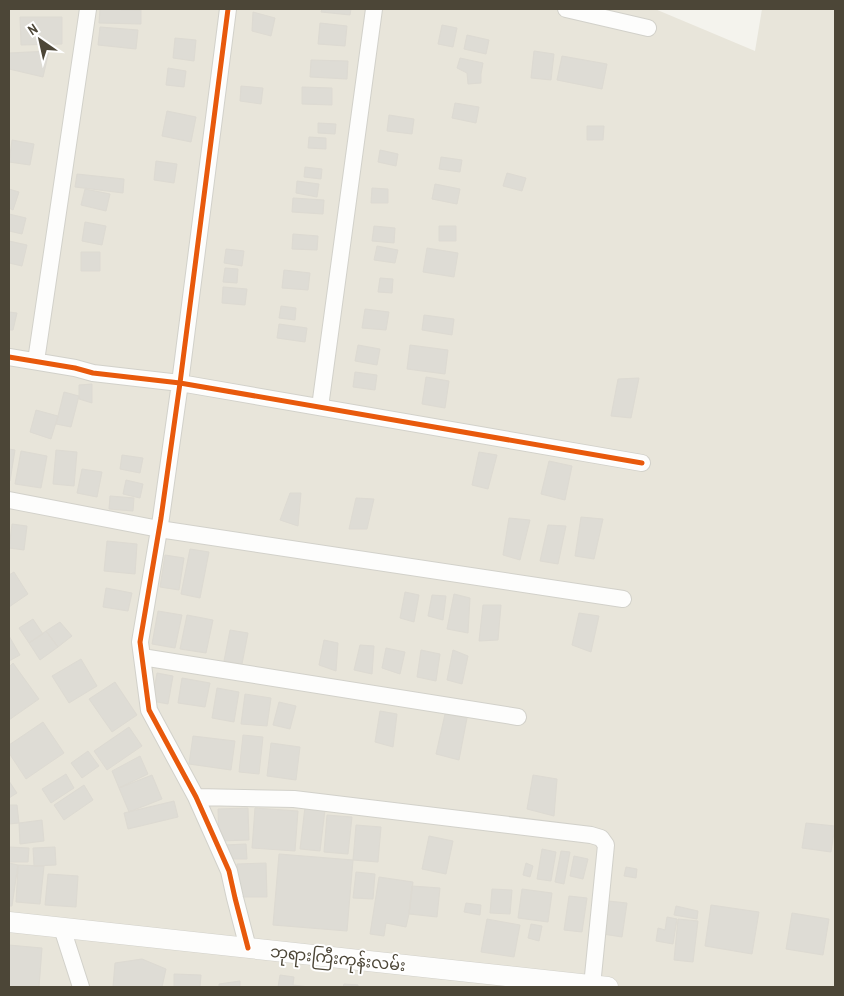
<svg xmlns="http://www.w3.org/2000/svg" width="844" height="996" font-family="'Archivo Narrow','Noto Sans Myanmar',sans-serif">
	<rect width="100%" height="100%" fill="#f4f3ed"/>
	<path fill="#e8e5da" d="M9 9H655L755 51 762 9H835V987H9Z"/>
	<path fill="#dedcd5" stroke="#dddad2" d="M100 9 141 10V24L99 23Z
		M322 9H351L350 15 321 12Z
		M253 12 275 18 271 36 252 31Z
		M20 17H62V44L21 45Z
		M320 23 347 26 345 46 318 44Z
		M442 25 457 28 453 47 438 44Z
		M100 27 138 30 136 49 98 45Z
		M467 35 489 40 486 54 464 49Z
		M175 38 196 40 194 61 173 58Z
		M49 51 43 77 9 69V53Z
		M534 51 554 54 551 80 531 78Z
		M562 56 607 64 602 89 557 80Z
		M460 58 483 63 481 74V83L468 84 467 73 457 68Z
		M311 60 348 61 347 79 310 77Z
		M168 68 186 71 184 87 166 85Z
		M241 86 263 88 261 104 240 101Z
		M302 87 332 88V105L302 104Z
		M455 103 479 107 476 123 452 118Z
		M167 111 196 117 191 142 162 136Z
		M389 115 414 119 412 134 387 131Z
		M318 123 336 124 335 134 318 133Z
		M587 126H604L603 140H587Z
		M309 137 326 138V149L308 148Z
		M12 140 34 144 30 165 9 162Z
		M380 150 398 154 396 166 378 162Z
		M441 157 462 160 460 172 439 169Z
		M156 161 177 164 174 183 154 180Z
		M305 167 322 169 321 179 304 177Z
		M507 173 526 178 522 191 503 186Z
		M77 174 124 179 123 193 75 187Z
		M297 181 319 184 317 197 296 193Z
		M435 184 460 189 457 204 432 199Z
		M372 188 388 189V203H371Z
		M9 189 19 192 13 210 9 208Z
		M85 189 110 194 106 211 81 205Z
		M293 198 324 200 323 214 292 212Z
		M9 214 26 218 22 234 9 231Z
		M85 222 106 226 102 245 82 241Z
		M374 226 395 228 394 243 372 241Z
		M439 226H456V241H439Z
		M293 234 318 236 317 250 292 249Z
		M9 241 27 245 22 266 9 263Z
		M377 246 398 250 395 263 374 260Z
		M427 248 458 253 454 277 423 272Z
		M226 249 244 251 242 266 224 263Z
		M81 252H100V271H81Z
		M225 268 238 269 237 283 223 282Z
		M284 270 310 273 308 290 282 288Z
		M380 278 393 279 392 293 378 292Z
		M223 287 247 289 245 305 222 303Z
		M281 306 296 308 295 320 279 318Z
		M365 309 389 312 386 330 362 328Z
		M9 312 17 313 13 330H9Z
		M424 315 454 319 452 335 422 330Z
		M279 324 307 328 305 342 277 338Z
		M358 345 380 349 377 365 355 361Z
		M410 345 448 350 445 374 407 369Z
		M355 372 377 375 375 390 353 387Z
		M426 377 449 381 445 408 422 404Z
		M639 378 631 418 611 416 618 379Z
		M92 384V403L79 399V385Z
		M64 392 79 396 71 427 56 424Z
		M36 410 58 416 51 439 30 432Z
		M9 449 15 450 10 481H9Z
		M56 450 77 452 74 486 53 484Z
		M21 451 47 456 41 488 15 484Z
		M479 452 497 455 488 489 472 485Z
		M122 455 143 458 140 473 120 469Z
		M549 461 572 466 565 500 541 494Z
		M82 469 102 472 97 497 77 493Z
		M126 480 143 484 140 498 123 494Z
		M290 493H301L298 526 280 520Z
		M110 496 134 498 133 511 109 509Z
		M356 498 374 499 367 529H349Z
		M581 517 603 519 594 559 575 556Z
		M509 518 530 520 520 560 503 555Z
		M12 524 27 526 24 550 9 548Z
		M548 525 566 526 558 564 540 561Z
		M107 541 137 544 135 574 104 571Z
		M190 549 209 552 200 598 181 594Z
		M165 555 184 558 179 590 160 587Z
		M14 572 28 594 9 607V575Z
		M106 588 132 593 128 611 103 607Z
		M405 592 419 595 414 622 400 618Z
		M454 594 470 598 468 633 447 629Z
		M432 595 446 596 443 620 428 616Z
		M483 605H501L498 640 479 641Z
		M158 611 182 615 175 648 152 644Z
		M579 613 599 616 591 652 572 645Z
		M187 615 213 620 206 653 180 649Z
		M33 619 43 634 29 643 19 628Z
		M60 622 72 636 58 647 46 631Z
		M230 630 248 633 242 664 224 661Z
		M46 631 58 647 40 660 29 643Z
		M9 636 20 655 9 661Z
		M324 640 338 643 336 671 319 665Z
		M360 645 374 646 372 674 354 670Z
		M386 648 405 652 400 674 382 668Z
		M421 650 440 654 436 681 417 677Z
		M453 650 468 656 462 684 447 680Z
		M81 659 97 686 69 703 52 676Z
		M13 663 39 699 9 720V667Z
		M157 673 173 676 168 704 152 701Z
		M182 678 210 683 205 707 178 703Z
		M115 682 137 715 112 732 89 699Z
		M217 688 239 692 234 722 212 718Z
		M245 694 271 698 267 726 241 724Z
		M279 702 296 706 290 729 273 725Z
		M380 711 397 714 393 747 375 742Z
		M445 714 467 718 459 760 436 754Z
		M43 722 64 753 26 779 9 753V745Z
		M129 727 142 746 107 770 94 751Z
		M243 735 263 737 259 774 239 772Z
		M193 736 235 741 231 770 189 764Z
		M271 743 300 747 296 780 267 776Z
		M88 751 99 766 82 778 71 763Z
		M140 756 148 774 119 788 112 771Z
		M66 774 74 788 51 803 42 789Z
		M152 775 162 799 129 812 119 788Z
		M533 775 557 779 554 816 527 809Z
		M9 781 17 793 9 798Z
		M84 785 93 800 64 820 54 805Z
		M174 801 178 817 128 829 124 813Z
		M9 805H17L19 823 9 824Z
		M305 807 325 810 320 851 300 849Z
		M248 808 249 840 219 841 218 809Z
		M255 808 298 811 295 851 252 848Z
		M327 815 352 817 348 854 324 852Z
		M42 820 44 841 20 844 19 823Z
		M806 823 835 826 831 852 802 848Z
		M356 825 381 827 378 862 353 860Z
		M429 836 453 841 446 874 422 869Z
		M246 844 247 859H231L225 845Z
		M9 847 29 848 28 862H9Z
		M55 847 56 865 34 866 33 848Z
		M542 849 556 852 551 881 537 879Z
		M561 851 570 852 564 884 555 882Z
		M279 854 353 860 347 931 273 925Z
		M574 856 588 859 583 879 570 876Z
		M9 863 18 865 12 906H9Z
		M266 863 267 897H238L237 864Z
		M526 863 533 866 530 877 523 875Z
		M18 865 44 866 40 904 16 902Z
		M626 867 637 869 636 878 624 876Z
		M356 872 375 874 373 899 353 898Z
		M48 874 78 876 76 907 45 905Z
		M379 877 413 882 409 914 406 927 386 923 384 936 370 934Z
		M412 886 440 888 437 917 409 914Z
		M492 889 512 890 510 914 490 913Z
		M522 889 552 893 548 922 518 918Z
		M569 896 587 898 582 932 564 930Z
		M608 901 627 903 622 937 603 934Z
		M466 903 481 905 480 915 464 912Z
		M711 905 759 912 752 954 705 946Z
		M676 906 698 911 697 919 674 915Z
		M792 913 829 919 823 955 786 949Z
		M667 917 677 919 673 944 656 941 658 928 665 930Z
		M487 919 520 925 514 957 481 952Z
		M678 919 698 921 693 962 674 960Z
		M531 924 542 926 539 941 528 938Z
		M9 945 42 948 39 987H9Z
		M142 959 166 969 162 987H113L115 963Z
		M174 974 201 975 200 987H174Z
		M280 975 294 977 293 985 309 987H278Z
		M240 981V987H219V984Z
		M344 984 358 985V987H343Z"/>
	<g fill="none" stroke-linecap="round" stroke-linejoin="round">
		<defs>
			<path id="minor" d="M228 9 180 383 161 518 140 642 149 710 196 797 229 871 235 898 248 948
				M566 9 648 28
				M9 357 75 368 93 373 180 383 642 463
				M36 361 88 9
				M320 407 374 9
				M9 500 159 529 623 599
				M142 657 518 717
				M196 797 294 799 591 835 601 838 606 845 592 986
				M62 928 81 987"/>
			<path id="tertiary" d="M9 922 608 987"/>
		</defs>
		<use href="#minor" stroke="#d2d1ca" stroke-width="18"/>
		<use href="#tertiary" stroke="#d2d1ca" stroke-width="21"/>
		<use href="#minor" stroke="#fdfdfc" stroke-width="16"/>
		<use href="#tertiary" stroke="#fdfdfc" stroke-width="20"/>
		<defs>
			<path id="cycleway" d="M228 9 180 383 161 518 140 642 149 710 196 797 229 871 235 898 248 948
				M9 357 75 368 93 373 180 383 642 463"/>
		</defs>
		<use href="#cycleway" stroke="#fff" stroke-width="8"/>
		<use href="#cycleway" stroke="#e8590c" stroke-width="5"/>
	</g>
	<g text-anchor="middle" stroke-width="4" stroke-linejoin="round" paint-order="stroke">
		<g font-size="16" fill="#4c4637" stroke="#fff">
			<text transform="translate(338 958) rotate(6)" y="6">ဘုရားကြီးကုန်းလမ်း</text>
		</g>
	</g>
	<rect width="844" height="996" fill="none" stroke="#4c4637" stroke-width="20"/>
	<g transform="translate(40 40) rotate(326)" stroke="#ffffff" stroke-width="4" paint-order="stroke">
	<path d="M0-4L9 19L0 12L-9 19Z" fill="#4c4637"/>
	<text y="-8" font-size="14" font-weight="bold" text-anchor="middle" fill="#4c4637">N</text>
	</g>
</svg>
